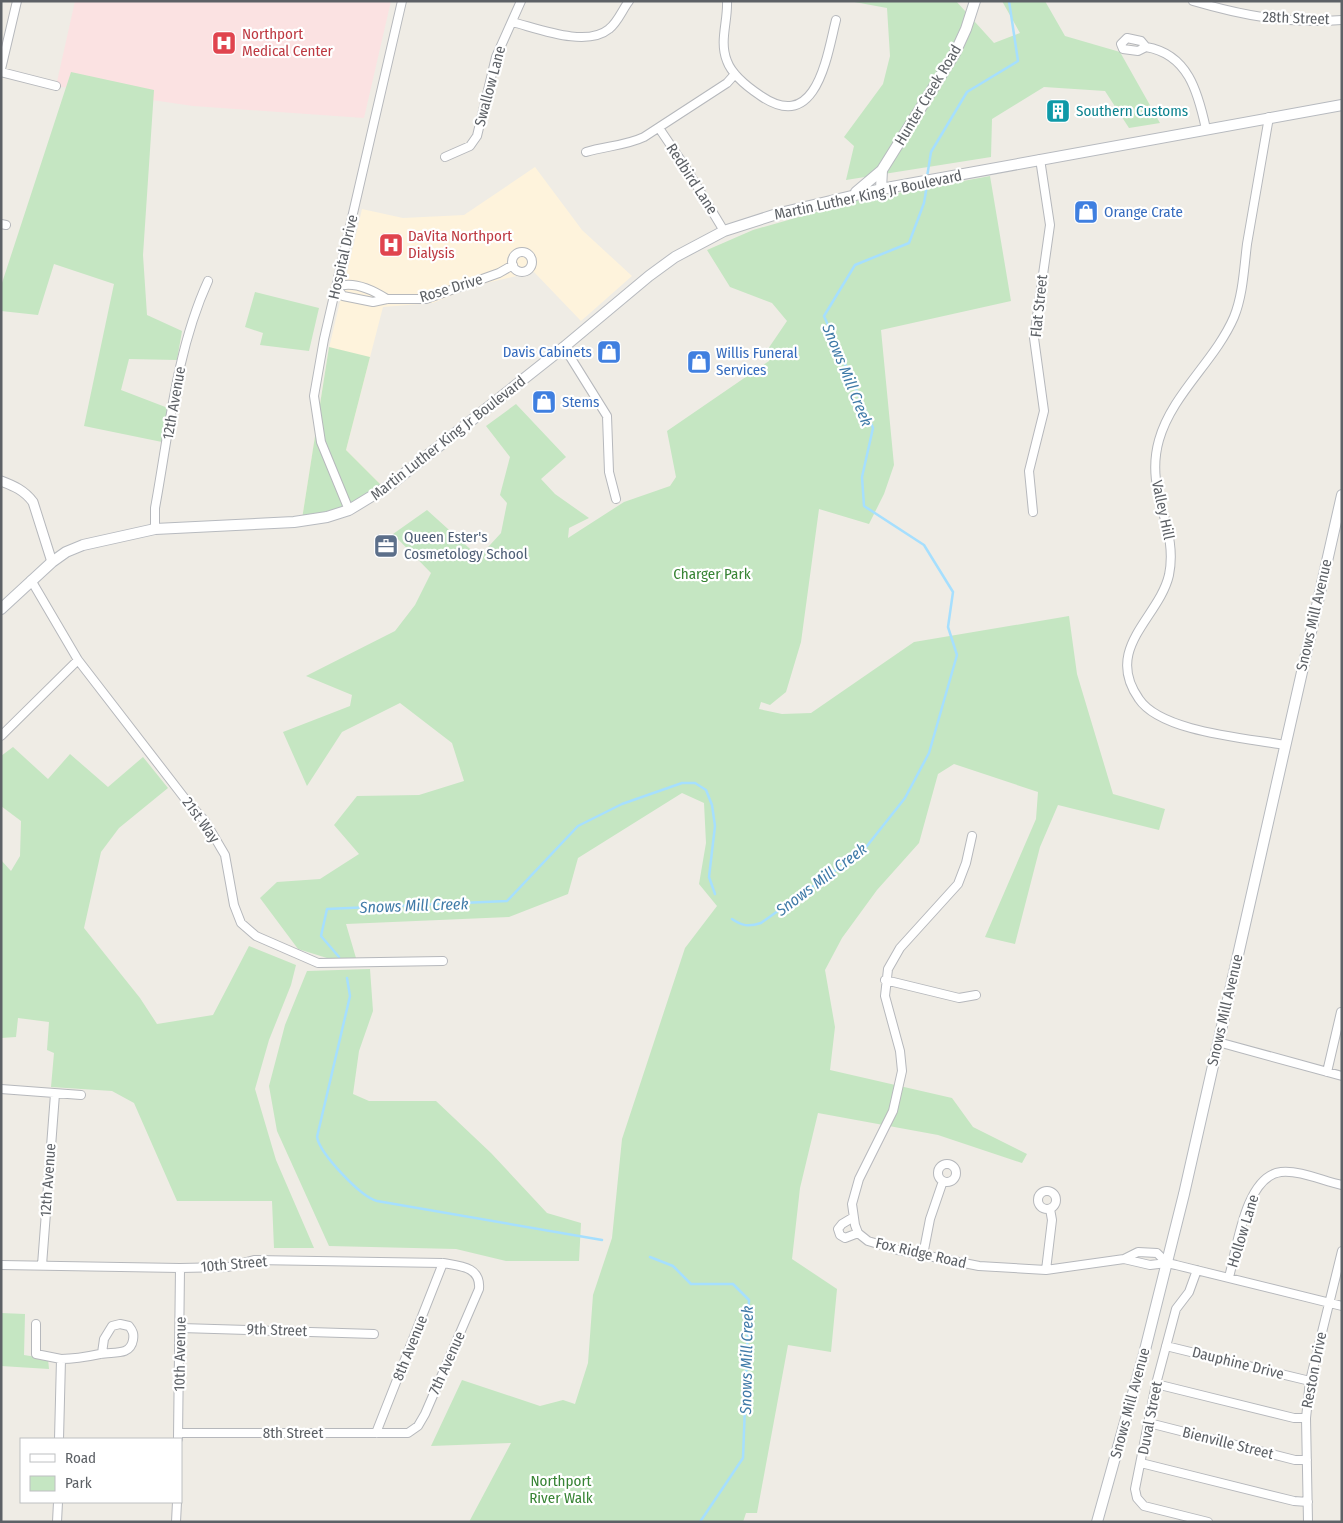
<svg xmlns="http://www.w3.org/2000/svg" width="1343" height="1523" font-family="'Fira Sans Condensed',sans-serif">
	<rect width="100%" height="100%" fill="#efece5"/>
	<path fill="#fef3dc" d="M535 167 582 230 632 276 581 321 534 272 478 285 433 303 383 307 346 450 381 485 302 519 329 348 362 209 403 218 464 215Z"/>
	<path fill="#fbe2e2" d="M75 1H391L364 118 193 106 56 86Z"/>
	<path fill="#c5e6c2" d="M849 1H956L994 43 1020 33 1002 1H1045L1065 36 1120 52 1160 123 1129 128 1105 91 1044 87 992 119 991 157 846 180 854 146 844 137 883 84 890 56 887 8Z
		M71 72 154 90 143 255 147 315 182 331 177 360 129 359 121 390 168 408 162 442 84 426 114 284 54 264 38 315 1 311V286Z
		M990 176 1011 301 881 330 894 465 884 494 869 524 819 509 801 642 786 692 770 705 761 702 759 709 782 714 811 713 914 642 1069 616 1077 674 1113 794 1165 809 1159 830 1058 805 1040 847 1015 944 985 937 1036 819 1038 792 954 764 938 774 919 843 877 890 842 938 825 970 835 1027 830 1070 952 1098 973 1127 1027 1154 1022 1163 938 1135 818 1113 800 1188 792 1259 837 1289 831 1352 788 1345 757 1513H746L743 1522H469L511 1443 431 1446 462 1380 540 1406 563 1400 575 1404 588 1363 593 1295 612 1238 622 1139 685 948 717 906 699 884 706 843 704 803 682 793 578 858 568 894 509 917 346 924 356 958H327L298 949 260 898 277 882 320 879 359 854 334 825 357 796 419 795 464 781 452 743 400 703 342 732 307 786 283 732 350 706 352 695 306 676 395 631 415 605 431 573 393 534 427 510 479 557 501 533 507 503 500 495 510 457 486 426 516 404 566 457 541 479 555 494 589 518 569 528 568 538 624 502 670 486 676 477 667 431 769 361 768 349 787 321 772 303 730 287 707 250 753 230 855 201Z
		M255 292 319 308 309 351 260 345 263 333 245 327Z
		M329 347 370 357 346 450 381 485 335 518 302 519Z
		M13 747 48 779 70 754 108 787 143 757 168 788 119 828 101 852 84 928 140 998 157 1024 213 1015 249 946 296 965 291 985 269 1040 255 1089 276 1160 314 1248H274L272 1201H177L134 1103 112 1091 51 1087 54 1053 47 1050 49 1022 18 1018 16 1037 1 1038V860L11 871 20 856 21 821 1 806V756Z
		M370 969 373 1011 359 1051 353 1094 369 1101H436L491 1153 547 1213 581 1223 579 1261H506L456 1249 329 1246 277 1131 269 1086 285 1025 307 971Z
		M1 1313 25 1314 24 1355 48 1359 49 1369 1 1366Z"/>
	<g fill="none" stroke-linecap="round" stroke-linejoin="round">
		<path stroke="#a6dffe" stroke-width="2.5" d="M927 177 931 152 967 92 1018 61 1009 1
			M732 919C742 926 749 927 761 923L863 851 905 798 929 753 957 655 948 627 953 592 924 545 864 506 862 477 873 428 824 316 855 265 909 243 924 203 927 185
			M339 957 321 936 327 909 507 901 578 826 622 804 682 783H695L706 790 712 805 715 826 709 877 715 894
			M347 978 350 996 317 1137C320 1154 361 1197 377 1201L602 1240
			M650 1257 673 1266 691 1284H733L749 1300 743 1458 700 1522"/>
		<defs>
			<path id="minor" d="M727 1C728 22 719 41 727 61 732 75 749 88 761 96 817 134 827 55 836 20
				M1193 1C1244 16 1288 24 1342 20
				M512 22C537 28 586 48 609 29 618 22 622 10 629 1
				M1127 38 1141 41 1146 47 1138 51 1123 49 1121 44Z
				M1146 47C1188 54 1198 92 1206 129
				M1 69 17 1
				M1 72 56 86
				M1269 117C1262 159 1254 202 1247 244 1244 268 1243 295 1234 317 1215 361 1172 394 1159 440 1144 493 1179 526 1169 575 1159 618 1103 648 1139 699 1161 732 1246 738 1285 745
				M659 128 686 168 724 231
				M586 152C605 146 625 146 644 137L727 83 735 74
				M445 157 470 146 477 136 496 57 521 1
				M1 224 6 225
				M512 262a10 10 0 1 1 20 0a10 10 0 1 1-20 0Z
				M387 299C373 290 353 280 336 287L343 296 373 302 387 299H426L499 273 513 265
				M564 347 607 416 609 472 616 499
				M349 510 321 442 314 396 324 339 402 1
				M1033 512 1029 471 1044 411 1034 338 1050 225 1040 159
				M155 529V508C169 432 176 351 208 281
				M31 580 78 660 186 800 205 821 225 855 234 905 241 923 256 936 318 963 443 961
				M1 736 78 660
				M972 836 966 863 958 884 900 948 888 969 885 996 900 1051 902 1071 893 1111 859 1179 852 1204 855 1225 858 1233 868 1241 898 1250 979 1266 1046 1270 1124 1259 1138 1252 1157 1253 1167 1263
				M885 980 959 998 976 995
				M1218 1042 1342 1076
				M1327 1072 1341 1012
				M1 1089 81 1095
				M938 1173a9 9 0 1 1 18 0a9 9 0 1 1-18 0Z
				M1038 1200a9 9 0 1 1 18 0a9 9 0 1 1-18 0Z
				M852 1218 842 1224 838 1229 840 1235 845 1238 858 1233
				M923 1255 930 1219 943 1181
				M1124 1259 1150 1265 1167 1263 1176 1265 1342 1306
				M1 1265 180 1268 228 1267 254 1260 443 1263C461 1266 481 1267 479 1289L425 1414 418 1426 408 1433H178
				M42 1265 55 1094
				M1046 1270 1052 1220 1050 1209
				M1197 1270 1189 1292 1176 1309 1156 1384 1135 1489 1137 1498 1144 1506 1208 1522
				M1229 1277C1237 1249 1245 1176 1281 1172 1300 1170 1323 1181 1342 1185
				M36 1324V1354L61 1359
				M181 1328 374 1334
				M1166 1346 1310 1381
				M1156 1384 1294 1418H1306
				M1149 1423 1295 1460H1307
				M376 1433 443 1263
				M59 1439 61 1359C75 1359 86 1357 100 1354 112 1351 130 1357 133 1340 134 1334 133 1331 129 1326L120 1324 112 1326 104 1339 102 1353
				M178 1439 180 1268
				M1141 1463 1294 1501 1308 1502
				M57 1522 58 1502
				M176 1522 177 1502
				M1308 1522 1306 1418 1310 1381 1342 1251"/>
			<path id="tertiary" d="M1 481C14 486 24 490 33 502L52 562"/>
			<path id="secondary" d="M881 189 882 170 955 53 966 29 975 1
				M856 192 882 170
				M1 609 52 562 66 552 83 545 155 529 294 522 327 517 349 510 390 485 564 347 649 276 675 257 724 231 780 213 881 189 1342 105
				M1097 1522 1144 1354 1184 1194 1342 495"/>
		</defs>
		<use href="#minor" stroke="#b6b8bc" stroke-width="10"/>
		<use href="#tertiary" stroke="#b6b8bc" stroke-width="11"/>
		<use href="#secondary" stroke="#b7babf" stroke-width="12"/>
		<use href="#minor" stroke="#fff" stroke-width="8"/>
		<use href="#tertiary" stroke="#fff" stroke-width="9"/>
		<use href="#secondary" stroke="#fff" stroke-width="10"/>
	</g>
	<defs>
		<symbol id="hospital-square" viewBox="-11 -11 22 22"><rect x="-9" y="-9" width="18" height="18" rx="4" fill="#e0444e" stroke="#fff"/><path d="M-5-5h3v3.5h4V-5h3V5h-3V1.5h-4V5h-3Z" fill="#fff"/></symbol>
		<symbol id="building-square" viewBox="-11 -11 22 22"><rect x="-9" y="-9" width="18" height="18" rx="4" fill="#0f9aa8" stroke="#fff"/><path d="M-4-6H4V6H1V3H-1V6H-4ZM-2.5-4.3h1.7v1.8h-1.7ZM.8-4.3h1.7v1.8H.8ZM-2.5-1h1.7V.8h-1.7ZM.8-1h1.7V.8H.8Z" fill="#fff"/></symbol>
		<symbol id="shop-square" viewBox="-11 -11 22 22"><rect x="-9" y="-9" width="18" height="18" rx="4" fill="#3f7fe0" stroke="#fff"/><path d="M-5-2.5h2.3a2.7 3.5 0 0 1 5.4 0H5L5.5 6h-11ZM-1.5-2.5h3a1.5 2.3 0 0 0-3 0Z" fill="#fff"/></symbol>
		<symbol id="office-square" viewBox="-11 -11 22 22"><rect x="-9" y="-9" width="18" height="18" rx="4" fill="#5c6f8a" stroke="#fff"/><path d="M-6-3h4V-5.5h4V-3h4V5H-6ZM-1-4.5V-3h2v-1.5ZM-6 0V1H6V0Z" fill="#fff"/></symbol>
	</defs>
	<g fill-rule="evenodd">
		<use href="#hospital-square" x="210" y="29" width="28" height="28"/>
		<use href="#building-square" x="1044" y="97" width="28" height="28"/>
		<use href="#shop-square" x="1072" y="198" width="28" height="28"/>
		<use href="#hospital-square" x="377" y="231" width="28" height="28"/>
		<use href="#shop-square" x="595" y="338" width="28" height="28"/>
		<use href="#shop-square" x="685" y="348" width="28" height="28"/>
		<use href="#shop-square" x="530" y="388" width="28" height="28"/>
		<use href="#office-square" x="372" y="532" width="28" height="28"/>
	</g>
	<g text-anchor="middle" stroke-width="4.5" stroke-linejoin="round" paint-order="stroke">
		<g font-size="15" fill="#5d6166" stroke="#fff">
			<text transform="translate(1296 18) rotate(2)" y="5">28th Street</text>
			<text transform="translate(490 86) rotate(-75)" y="5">Swallow Lane</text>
			<text transform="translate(928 95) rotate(-59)" y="5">Hunter Creek Road</text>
			<text transform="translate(692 179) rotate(57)" y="5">Redbird Lane</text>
			<text transform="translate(868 195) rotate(-12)" y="5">Martin Luther King Jr Boulevard</text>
			<text transform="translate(343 257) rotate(-77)" y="5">Hospital Drive</text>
			<text transform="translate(451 288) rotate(-17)" y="5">Rose Drive</text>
			<text transform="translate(1039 306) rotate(-84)" y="5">Flat Street</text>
			<text transform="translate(174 403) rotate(-80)" y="5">12th Avenue</text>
			<text transform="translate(448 438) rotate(-38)" y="5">Martin Luther King Jr Boulevard</text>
			<text transform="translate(1163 510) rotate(78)" y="5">Valley Hill</text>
			<text transform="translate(1314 615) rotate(-77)" y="5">Snows Mill Avenue</text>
			<text transform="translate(201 820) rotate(54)" y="5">21st Way</text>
			<text transform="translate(1225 1010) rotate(-77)" y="5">Snows Mill Avenue</text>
			<text transform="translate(48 1180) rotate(-86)" y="5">12th Avenue</text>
			<text transform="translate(1243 1231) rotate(-73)" y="5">Hollow Lane</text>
			<text transform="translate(921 1253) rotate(13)" y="5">Fox Ridge Road</text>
			<text transform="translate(234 1264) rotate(-5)" y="5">10th Street</text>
			<text transform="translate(277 1330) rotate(2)" y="5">9th Street</text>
			<text transform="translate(410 1348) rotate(-68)" y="5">8th Avenue</text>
			<text transform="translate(180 1354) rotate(-89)" y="5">10th Avenue</text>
			<text transform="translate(447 1363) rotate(-66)" y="5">7th Avenue</text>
			<text transform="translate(1238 1363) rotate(14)" y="5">Dauphine Drive</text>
			<text transform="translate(1314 1370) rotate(-79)" y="5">Reston Drive</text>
			<text transform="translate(1130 1403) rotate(-75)" y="5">Snows Mill Avenue</text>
			<text transform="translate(1150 1418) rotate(-79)" y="5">Duval Street</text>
			<text x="293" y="1438">8th Street</text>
			<text transform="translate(1228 1443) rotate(14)" y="5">Bienville Street</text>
		</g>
		<g font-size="15" fill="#be3a42" stroke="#fff" text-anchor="start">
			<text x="242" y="39">Northport<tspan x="242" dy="17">Medical Center</tspan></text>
			<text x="408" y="241">DaVita Northport<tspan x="408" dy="17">Dialysis</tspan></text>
		</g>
		<g font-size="15" fill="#0d838f" stroke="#fff" text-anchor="start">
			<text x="1076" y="116">Southern Customs</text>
		</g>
		<g font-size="15" fill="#366cbe" stroke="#fff" text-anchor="start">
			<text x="1104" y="217">Orange Crate</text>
			<text x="592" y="357" text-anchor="end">Davis Cabinets</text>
			<text x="716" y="358">Willis Funeral<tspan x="716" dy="17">Services</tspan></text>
			<text x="562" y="407">Stems</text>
		</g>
		<g font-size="15" fill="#4e5e75" stroke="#fff" text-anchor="start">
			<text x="404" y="542">Queen Ester's<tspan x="404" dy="17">Cosmetology School</tspan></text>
		</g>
		<g font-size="15" fill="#388435" stroke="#fff">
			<text x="712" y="579">Charger Park</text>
			<text x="561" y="1486">Northport<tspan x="561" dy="17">River Walk</tspan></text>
		</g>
		<g font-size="16" font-style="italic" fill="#407ba8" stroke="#fff">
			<text transform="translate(848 375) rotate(68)" y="6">Snows Mill Creek</text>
			<text transform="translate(821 879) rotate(-37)" y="6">Snows Mill Creek</text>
			<text transform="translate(414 905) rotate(-2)" y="6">Snows Mill Creek</text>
			<text transform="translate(746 1360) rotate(-89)" y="6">Snows Mill Creek</text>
		</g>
	</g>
	<rect width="1343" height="1523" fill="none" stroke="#5d6166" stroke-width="5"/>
	<rect x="20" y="1438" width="162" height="65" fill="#ffffff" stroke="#bec0c2"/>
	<rect x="30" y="1454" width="25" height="8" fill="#ffffff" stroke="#bec0c2"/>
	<text x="65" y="1463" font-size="15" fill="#5d6166">Road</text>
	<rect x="30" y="1476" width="25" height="15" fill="#c5e6c2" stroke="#bec0c2"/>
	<text x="65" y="1488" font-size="15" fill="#5d6166">Park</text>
</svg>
